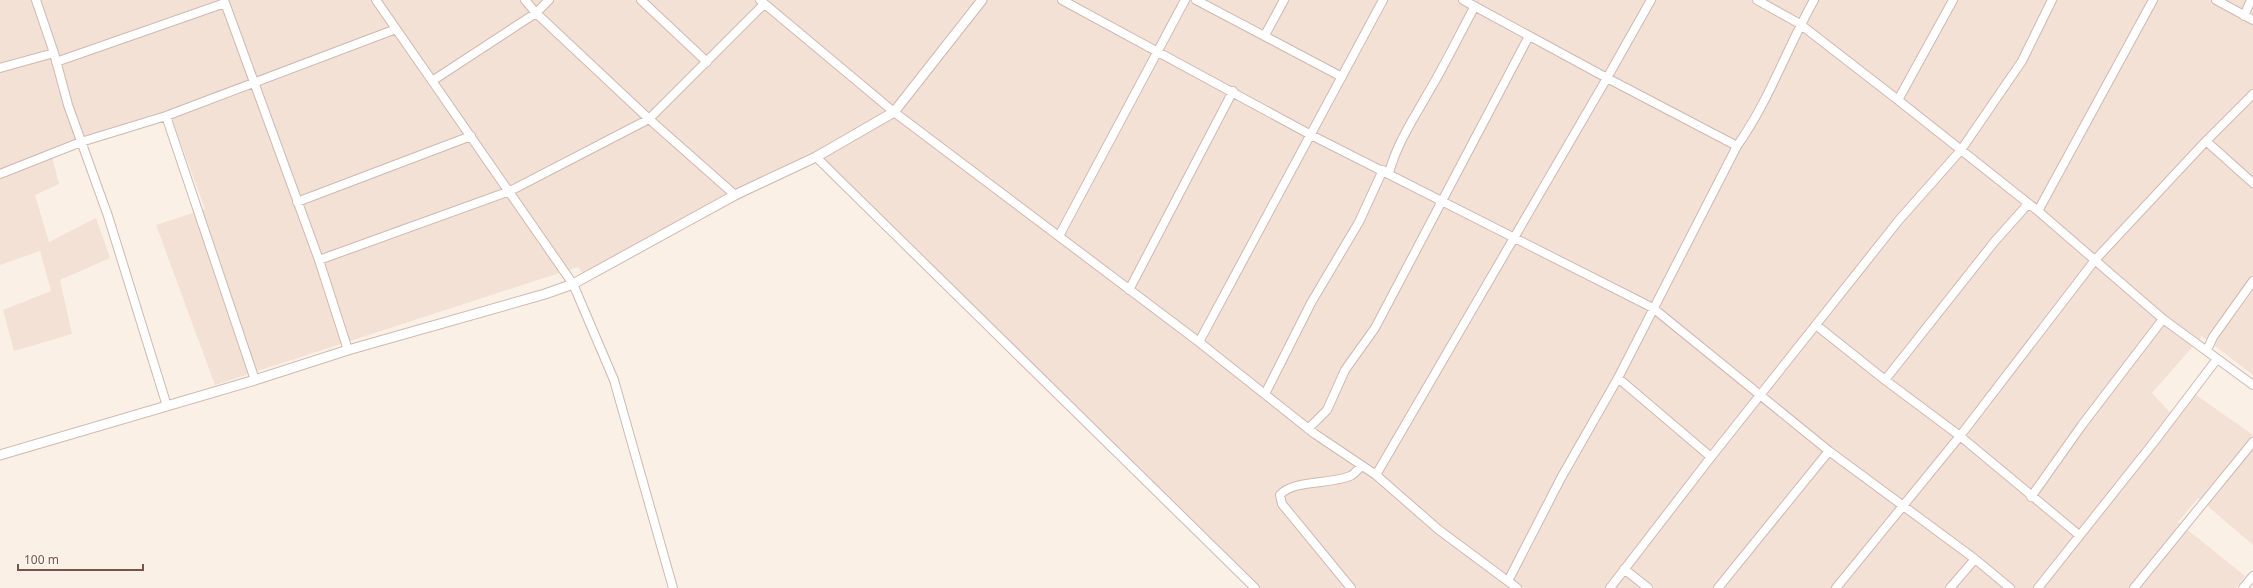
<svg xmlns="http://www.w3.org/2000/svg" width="2253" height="588" font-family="'Noto Sans',sans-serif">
	<rect width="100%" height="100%" fill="#fbf0e6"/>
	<path fill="#f3e1d5" d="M0 0H2253V375L2202 336 2152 393 2177 420 2196 395 2253 435V545L2198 498 2178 522 2245 576 2236 588H1250L1029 374 817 160 773 182 588 280 578 267 215 385 156 225 205 209 169 111 50 149 59 184 35 195 49 242 96 218 110 258 60 280 72 334 14 351 3 310 51 291 40 251 0 265Z"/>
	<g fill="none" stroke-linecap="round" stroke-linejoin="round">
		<defs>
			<path id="minor" d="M36 0 54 53 68 105 108 216 167 406
				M224 0 319 260 348 350
				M376 0 573 284 614 380 673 588
				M525 0 536 13 649 119 735 195
				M641 0 707 62
				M760 0 894 112 1199 342 1315 434 1376 475 1439 530 1517 588
				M1062 0 1311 135 1653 308 1829 451 1975 559 2010 588
				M1196 0 1342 77
				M1463 0 1607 78 1737 146
				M1757 0 1800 24 1898 100 2038 211 2163 319 2253 385
				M2216 0 2253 20
				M2244 16 2251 0
				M1265 35 1284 0
				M56 62 225 3
				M0 68 54 53
				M432 81 536 13 549 0
				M1898 100 1953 0
				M166 116 255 380
				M2206 141 2253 183
				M816 157 1255 588
				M1389 173C1397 143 1413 120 1428 93 1445 65 1459 35 1475 6
				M0 174 81 142 166 116 396 29
				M297 202 471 136
				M2038 211 2153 0
				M1059 236 1185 0
				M319 260 510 191 649 119 764 4
				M1129 290 1233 91
				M1816 325 1885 380 1960 436 2079 535
				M1199 342 1383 0
				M2207 350 2213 337 2253 281
				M1618 378 1711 457
				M1885 380 1995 241 2028 204
				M1265 394 1311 303 1359 222 1383 170
				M1308 429 1327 410 1345 370 1375 328 1529 36
				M1376 475 1607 78 1651 0
				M2031 497 2082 425 2163 319
				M1624 569 1648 588
				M1508 581 1561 478 1618 378 1737 146C1769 101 1787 48 1814 0
				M1351 588 1282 504 1280 495C1293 479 1334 485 1352 475 1355 473 1358 469 1361 467
				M1610 588 1711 457 1899 220 1961 150 2022 61 2052 0
				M1718 588 1829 451
				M1836 588 1960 436 2095 260 2206 141 2253 94
				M1950 588 1975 559
				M2038 588 2154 442 2217 359
				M2134 588 2253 442
				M2243 588 2253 576"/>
			<path id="tertiary" d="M0 455 255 380 348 350 545 294 573 284 735 195 816 157 894 112 982 0"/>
		</defs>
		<use href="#minor" stroke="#cfb9b0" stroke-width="10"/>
		<use href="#tertiary" stroke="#cfb9b0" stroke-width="11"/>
		<use href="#minor" stroke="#fff" stroke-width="8"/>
		<use href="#tertiary" stroke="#fff" stroke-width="9"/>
	</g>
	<path d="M18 564v6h125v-6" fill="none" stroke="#74544c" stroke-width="2"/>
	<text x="24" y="564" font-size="12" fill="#74544c" stroke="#fef5ed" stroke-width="3" paint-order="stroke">100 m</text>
</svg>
